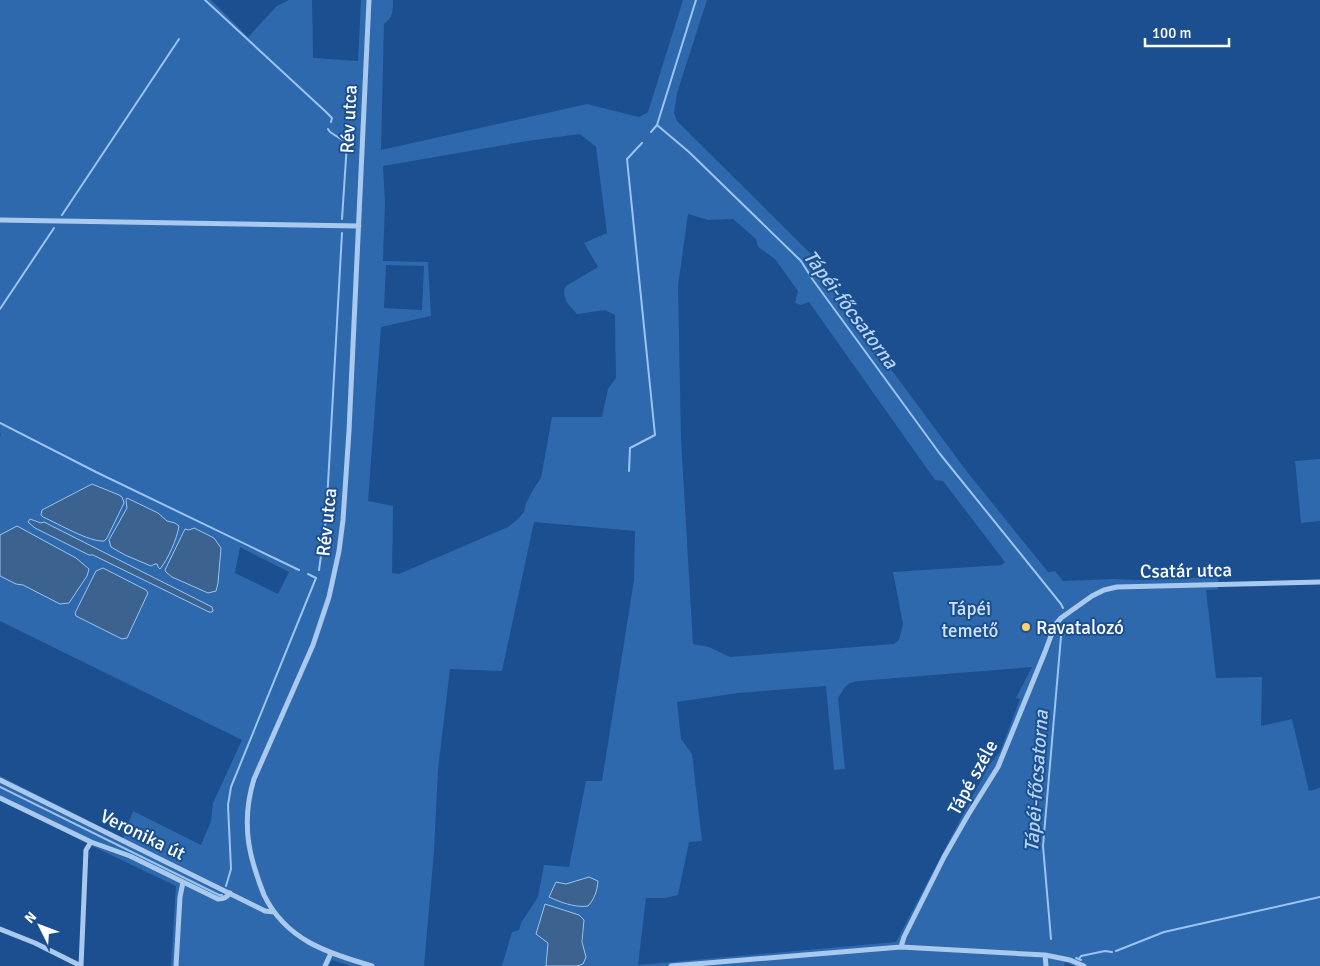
<svg xmlns="http://www.w3.org/2000/svg" width="1320" height="966" font-family="Signika,sans-serif">
	<rect width="100%" height="100%" fill="#1b4f8f"/>
	<path fill="#2e69ad" fill-rule="evenodd" d="M0 0H211L248 37 277 6 289 0H312L313 58 358 61 361 0H393C393 10 393 18 384 24L381 150 587 104 639 117 648 112 683 0H707L677 93 674 113 677 121 815 258 832 290 968 473 1048 572 1055 571 1063 581 1114 579 1137 580 1218 577V589L1206 590 1216 678 1262 677 1261 726 1292 719 1309 791 1320 788V966H1074L1065 962 1064 966H577L583 964C584 952 582 941 584 929L545 904 536 934 548 943 546 966H502L512 932 519 930 521 923 538 897 544 865 569 867 586 781H602L634 580 635 531 534 522 502 671 450 669 438 769 434 851 424 966H351L332 960 329 966H171L176 886 92 846 0 799V776L123 838 133 811 201 845 211 821 213 803 242 740 0 621V437L1 434 0 433ZM580 134 596 147 607 233 584 243 598 267 566 286C560 296 569 306 577 314L605 310 615 315 616 378 608 389 602 417H552L541 478 533 490 526 503 524 512 518 519 508 527 399 574 392 573 393 506 368 501 381 327 431 316 428 262 383 261 385 203 383 166 527 141ZM688 214 708 220 733 219 756 239 758 247 775 259 798 291 795 303 801 305 809 302 935 480 943 481 1005 562 1002 565 893 572 903 624 899 640 894 644 730 657 709 647 693 644 681 439 678 286ZM386 265 424 266 422 310 384 308ZM240 547 289 572 278 594 235 573ZM1032 667 1016 698 1020 699 1000 752 989 765 896 942 638 965 646 898H665L678 895 689 842 702 841 692 754 681 739 677 702 738 693 826 686 834 770 845 769 838 698 845 687 850 683 858 681ZM556 882 566 884 583 907 565 904Z
		M1320 459V521L1301 523 1295 461Z"/>
	<path fill="#3c6290" stroke="#9cc4f0" d="M92 484 119 495 122 497 124 503 107 538 104 541C89 542 59 524 43 517L41 515 42 510Z
		M127 498 158 513 167 521 175 523 179 526C177 539 168 559 160 569L158 567 157 564H155L151 566 125 555 111 547 109 540 127 508 126 500Z
		M30 519 41 523 44 522 212 607 213 611 212 612H209L93 555H89L35 528 28 522Z
		M17 526 76 558 89 569 87 576 69 603 60 604 23 585 16 584 0 576V535Z
		M194 528 214 538 221 548 218 583 216 591 208 593 172 577 166 572 165 570 183 533 185 529 189 530Z
		M103 568 146 590 148 593 127 638 122 639 76 616 75 613 96 571Z
		M589 877 598 881C597 891 595 898 588 906 575 908 560 902 549 897L556 882 566 884Z
		M545 904 579 915 584 920 582 942 586 957 583 964 577 966H546L548 943 536 934Z"/>
	<g fill="none" stroke-linecap="round" stroke-linejoin="round">
		<path stroke="#9cc4f0" stroke-width="2" d="M205 0 325 111 332 118 331 122
			M657 125 689 152 801 261 813 280 940 454 1061 604 1063 608
			M328 129 330 132 347 143 342 219
			M651 132 657 125 696 0
			M62 215 179 39
			M0 309 54 228
			M0 423 96 472 299 570
			M629 471 630 448 655 435 627 159 642 143
			M319 570 326 520 342 233
			M0 787 219 895H222
			M226 886 231 869 228 805 231 787 316 578 308 574
			M1051 939 1043 846 1062 625
			M1116 951 1164 932 1320 897
			M1076 958 1081 960
			M1079 959 1081 956 1105 951 1112 952"/>
		<path stroke="#a9c9ee" stroke-width="5" d="M369 0 349 431 343 520 339 551 329 597 313 645 254 779C245 808 245 837 254 866 257 876 260 885 264 895 286 940 327 953 372 966
			M0 220 359 226
			M0 780 265 911 274 912
			M0 798 91 842 130 856 218 899C223 899 227 898 230 893
			M0 929 35 943 81 966
			M901 947 904 937 944 857 968 815 998 767 1045 652 1055 625 1061 618 1092 596 1104 590 1117 587 1320 582
			M1045 955 1046 966
			M81 966 86 850 91 842
			M176 966 180 897 183 882
			M325 966 331 953
			M671 966 901 947 1045 955 1070 960 1084 966"/>
	</g>
	<circle fill="#ffd166" stroke="#1b4f8f" stroke-width="2" cx="1026" cy="627" r="5"/>
	<g text-anchor="middle" stroke-width="4" stroke-linejoin="round" paint-order="stroke">
		<g font-size="19" fill="#fff" stroke="#1b4f8f">
			<text transform="translate(348 119) rotate(-87)" y="7">Rév utca</text>
			<text transform="translate(326 522) rotate(-84)" y="7">Rév utca</text>
			<text transform="translate(1186 570) rotate(-1)" y="7">Csatár utca</text>
			<text transform="translate(972 777) rotate(-61)" y="7">Tápé széle</text>
			<text transform="translate(143 834) rotate(26)" y="7">Veronika út</text>
		</g>
		<g font-size="19" fill="#cfe3fa" stroke="#1b4f8f">
			<text x="970" y="615">Tápéi<tspan x="970" dy="22">temető</tspan></text>
		</g>
		<g font-size="19" fill="#fff" stroke="#1b4f8f" text-anchor="start">
			<text x="1036" y="634">Ravatalozó</text>
		</g>
		<g font-size="20" font-style="italic" fill="#b5d3f5" stroke="#1b4f8f">
			<text transform="translate(851 309) rotate(53)" y="7">Tápéi-főcsatorna</text>
			<text transform="translate(1036 781) rotate(-86)" y="7">Tápéi-főcsatorna</text>
		</g>
	</g>
	<g transform="translate(40 926) rotate(312)" stroke="#1b4f8f" stroke-width="4" paint-order="stroke">
	<path d="M0-4L9 19L0 12L-9 19Z" fill="#ffffff"/>
	<text y="-8" font-size="14" font-weight="bold" text-anchor="middle" fill="#ffffff">N</text>
	</g>
	<path d="M1145 38v8h84v-8" fill="none" stroke="#ffffff" stroke-width="2.5"/>
	<text x="1152" y="38" font-size="15" fill="#ffffff" stroke="#1b4f8f" stroke-width="4" paint-order="stroke">100 m</text>
</svg>
